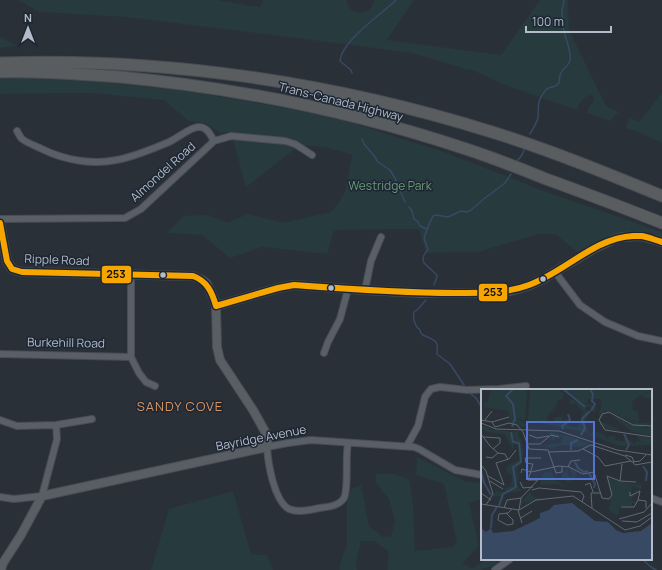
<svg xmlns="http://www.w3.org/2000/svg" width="662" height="570" font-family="Manrope,sans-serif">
	<rect width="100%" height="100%" fill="#2a3038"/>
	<path fill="#273a3e" d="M18 0H218L251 6 260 7 263 3V0H346L350 9 360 13 369 11 375 0H414L387 40 501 55 540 0H568L569 30 606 106 619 112 614 116 611 121 587 113 589 107 594 101V97L592 95C583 96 580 102 577 110L505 85 470 69 466 70 460 67 412 53 320 41 126 17 39 12Z
		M0 37 18 46 0 48Z
		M30 77 90 81 172 89 258 103 333 117 444 152 541 190 662 232V240L632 235 580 254 555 234H538L478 252 426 253 419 229 337 230 334 231 327 254 262 247 230 258 202 235 167 233 184 216 208 215 227 223 248 214 283 223 331 212 338 204 345 192 352 157 351 154 324 147 300 145 246 187 231 132 221 133 205 123 189 121 164 100 92 93 0 94V79Z
		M662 93V143L636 131 628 129 626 127 629 117 639 122Z
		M417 457 464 481 482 483V499L469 503 479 546 462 563 472 569 487 559H494L498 564 481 570H387L389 556 387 550 373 541H361L356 562 357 570H340V564L347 545V503L351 489 361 485 369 526 383 537 391 536 395 521 389 499 376 483V474H394L409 479 413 504 415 551 452 547 457 542 444 484 416 475Z
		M233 491 251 554 267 555 273 570H151L169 509Z"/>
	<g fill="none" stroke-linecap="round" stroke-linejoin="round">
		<path stroke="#384963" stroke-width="1.5" d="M352 73 351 70 340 61C342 40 381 15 396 0
			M530 134C533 129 536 124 538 118 539 111 537 105 540 99 542 96 544 91 547 89 552 86 557 88 559 82 560 78 559 76 561 73 563 68 569 66 570 60 572 49 563 36 563 24 563 21 562 12 562 9 563 5 564 4 564 0
			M362 139 364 144 375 157 378 162 390 170 395 178 405 202
			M518 160 522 155 525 147
			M409 207 412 211 414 219 418 222 420 226 427 229
			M434 285 437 277V275L424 263C422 258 424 253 428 250L424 238 430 222 433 216 436 215 448 217 461 211 467 212 471 210 485 198 505 183 511 174
			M426 300 417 310 414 312C413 318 414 323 417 327 418 328 419 329 420 330 422 334 419 332 423 335 428 338 434 338 437 344 438 347 437 351 437 354L450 364 464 385
			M471 394 476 398 482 408
			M642 559 651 567 656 570"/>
		<defs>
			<path id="street" d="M17 131C19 134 20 137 22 139 27 143 36 146 42 149 64 160 92 165 116 160 134 157 152 149 169 142 178 138 190 127 199 127 207 127 210 134 214 141
				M0 219 125 218 141 209 214 141 231 136 285 141 295 144 312 155
				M555 272 580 305 605 322 638 336 662 341
				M131 274V357L139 373 146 382 155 386
				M365 290 371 261 381 237
				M324 353 328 342 340 319 348 289
				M0 354 131 357
				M0 420 17 426 56 425 57 439 42 496 14 499 0 497
				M56 425 92 419
				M348 443C345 457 349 488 344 498 339 506 328 507 319 508 310 510 298 513 289 509 274 501 268 463 267 447L288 443 311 440 414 447 419 449 455 470 482 475
				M407 446 418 426 425 397 431 389 440 387 467 390 499 389 526 386
				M651 498 662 502
				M495 570 510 559"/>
			<path id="secondary" d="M0 223 7 261 12 269 22 272 193 276 202 280 207 284 214 299 216 306 217 347 220 360 253 410 268 437 267 447 42 496 21 535 3 563 1 570
				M216 306 278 288 294 285 365 290 422 293H487L505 292 518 289 530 285 543 279 595 248 615 239 622 237 641 236 662 242"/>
			<path id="highway" d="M0 63C164 57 336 83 492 132 550 150 606 173 662 196
				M0 72C40 71 80 74 120 77 237 88 351 111 463 148 491 157 519 168 546 179 585 193 624 208 662 223"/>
		</defs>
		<use href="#street" stroke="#484c53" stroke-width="8"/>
		<use href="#secondary" stroke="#484c53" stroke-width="10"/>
		<use href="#highway" stroke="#474c53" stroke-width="13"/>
		<use href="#street" stroke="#5a5e66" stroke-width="6"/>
		<use href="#secondary" stroke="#595d64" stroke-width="8"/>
		<use href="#highway" stroke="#5a5d60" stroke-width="11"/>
		<defs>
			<path id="bus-1" d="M0 223 7 261 12 269 22 272 193 276C207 281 212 292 216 306L278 288 294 285C347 289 401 293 455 293 480 293 505 294 529 285 565 272 594 238 633 236 635 236 639 236 642 236 648 237 655 240 662 242"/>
		</defs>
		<use href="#bus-1" stroke="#1d2633" stroke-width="9"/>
		<use href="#bus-1" stroke="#f7a600" stroke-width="6"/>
	</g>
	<g fill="#b4bcc9" stroke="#1d2633" stroke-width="1.5">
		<circle cx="163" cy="275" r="3.5"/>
		<circle cx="543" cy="279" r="3.5"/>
		<circle cx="331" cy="288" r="3.5"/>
	</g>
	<g text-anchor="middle" stroke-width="3" stroke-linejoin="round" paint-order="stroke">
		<g font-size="12" fill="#b4bcc9" stroke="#1d2633">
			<text transform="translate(341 102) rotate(14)" y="4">Trans-Canada Highway</text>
			<text transform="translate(163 172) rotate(-42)" y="4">Almondel Road</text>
			<text transform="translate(57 260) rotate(2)" y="4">Ripple Road</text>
			<text transform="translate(66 343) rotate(1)" y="4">Burkehill Road</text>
			<text transform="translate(261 438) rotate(-11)" y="4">Bayridge Avenue</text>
		</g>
		<g font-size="12" fill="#6b9a76" stroke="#1d2633">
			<text x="390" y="190">Westridge Park</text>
		</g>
		<g font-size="13" letter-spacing="1" fill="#d59563" stroke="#1d2633">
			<text x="180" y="411">SANDY COVE</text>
		</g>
	</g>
	<g transform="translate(481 389)">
		<rect width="171" height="171" fill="#2a3038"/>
		<path d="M10 0H46L44 31 35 29 48 37 41 38 30 33 27 22 3 18 4 12 7 13ZM49 0H78L83 6 81 10 85 14 81 10 76 12V16L66 28 67 33H73V28H81L82 34 85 30 89 31 86 37 97 38 102 23 94 14 90 16 88 9 105 19 106 23H109L106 29 109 33 105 29 103 36 108 44 47 32ZM80 0H171V2L170 1 162 5 171 3V10L161 8 162 5 151 12 152 21 157 23 158 33 142 27 157 34H171L162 38 166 40 171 37V47L151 43 129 25H123L119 32 142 42 124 40 119 36V31L121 26 126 23 152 37H157L130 22H124L117 27 121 15 118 13 122 12 120 10H107L106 15 114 16 115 23 110 22 109 17 105 18ZM0 36 12 41 38 43 37 47 40 50 43 64 40 75 36 79 38 89 36 95 39 100 43 101 23 105 18 117 19 107 13 108V105L15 102 24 103V99L30 97 31 87 26 83V77L39 70 37 55 32 56 33 63 24 45 5 43 0 39ZM113 41 124 46 125 50 129 47H134V51L143 52 146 49 154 55 156 51 162 54 158 51 157 47 171 49V56L138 57 109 46ZM64 42 91 48 127 61 112 57 89 58 88 56H80L70 59 63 56 80 54 82 48 77 47 71 52 70 46ZM88 79 96 83 93 89H96L86 94 84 87 81 92V83L83 81 86 86 84 80 87 81 88 88H92ZM70 82 74 91 87 98 76 95 60 96 59 92 63 84ZM126 88 139 93 161 96 160 101 150 96 151 101 149 105 154 106 150 111 155 113 154 116 152 113 150 118 139 117 137 127 128 121 131 105ZM49 103 51 107 59 110 46 114 44 112 39 119 40 113Z" fill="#273a3e"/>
		<path d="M91 114 114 132 127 133 135 141 142 144 160 142 171 134V171H0V139L5 143 10 139 12 144 32 142 59 129V124L68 121 73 116Z" fill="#384963"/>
		<path fill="none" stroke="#384963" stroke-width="2" d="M82 0 104 18M109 0 112 5 111 12 114 15 110 22M31 38 34 30 32 15 25 7 32 0M82 40 81 37 89 31 87 25M143 45 148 56 145 61M100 46 104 39 101 30 109 22M90 61V54L97 51M94 73 97 79 103 83 107 82M162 77 166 83 165 92M0 81 3 94 10 106M108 84 114 95 113 99M18 117 22 105 35 98 32 78 40 73 38 54 32 53 30 43M10 139 11 126 16 118"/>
		<path fill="none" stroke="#616872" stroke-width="1" d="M0 31 11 33 28 28M3 32 11 22M11 33 14 38 28 34 36 36 42 43 48 60 67 61 75 84 81 83V77M0 34 15 40 78 42 136 61 171 66M171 37 152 36 128 23 121 25 118 31 124 41 171 48M0 45 9 57 17 64 24 65 27 71M48 46 56 49 68 47M3 48 19 49V54L12 60M46 55H59L70 46 78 48M102 60 117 68 124 77 150 72M68 63 97 62 110 56 144 67 151 73 159 72 165 66M144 66 151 68 153 73M5 68 11 69 17 64M152 73 154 76 171 73M0 76 5 82 12 105 5 116M87 78 90 72 99 71M40 84 41 80 50 83 78 77 88 78 102 85 113 83 121 109 128 110 131 106 126 87 139 92 155 93M7 87 23 96 15 74 28 70 35 61M9 92 22 100M139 92 141 75M39 93 42 99 52 98M104 96 109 94 112 103M51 101 58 99 100 103 103 107 101 113M149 103V107L159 102 157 111M0 104 10 111M0 115 38 121 55 111 92 107 144 141 159 137 171 128M140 118H153L157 111 165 112V119M23 119 26 111 40 109M111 119 110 104H120M37 121 41 134M38 121 40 109 57 91H47L52 75 45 74 44 69H60M40 129 51 122M138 130 163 123 171 114M17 131 26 136 32 135V131L25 124M17 131 18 125 27 124 31 120M141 132 156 133 171 124"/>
		<path fill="#5274d3" fill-opacity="0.15" stroke="#5274d3" stroke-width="2" d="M46 33H113V90H46Z"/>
		<rect width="171" height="171" fill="none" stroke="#b4bcc9" stroke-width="2"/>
	</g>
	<g stroke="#1d2633" stroke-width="1.5">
		<rect x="101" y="265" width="31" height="19" rx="4" fill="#f7a600"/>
		<rect x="478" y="283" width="30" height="19" rx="4" fill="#f7a600"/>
	</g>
	<g font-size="11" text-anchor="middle" font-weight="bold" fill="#111">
		<text x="116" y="278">253</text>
		<text x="493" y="296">253</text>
	</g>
	<g transform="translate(28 28)" stroke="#1d2633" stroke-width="3" paint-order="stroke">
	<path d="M0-3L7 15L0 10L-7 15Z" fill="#b4bcc9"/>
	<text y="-6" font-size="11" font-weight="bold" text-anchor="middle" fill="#b4bcc9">N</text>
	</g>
	<path d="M526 26v6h85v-6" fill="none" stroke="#b4bcc9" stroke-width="2"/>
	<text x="532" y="26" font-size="12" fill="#b4bcc9" stroke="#1d2633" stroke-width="3" paint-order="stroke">100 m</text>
</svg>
